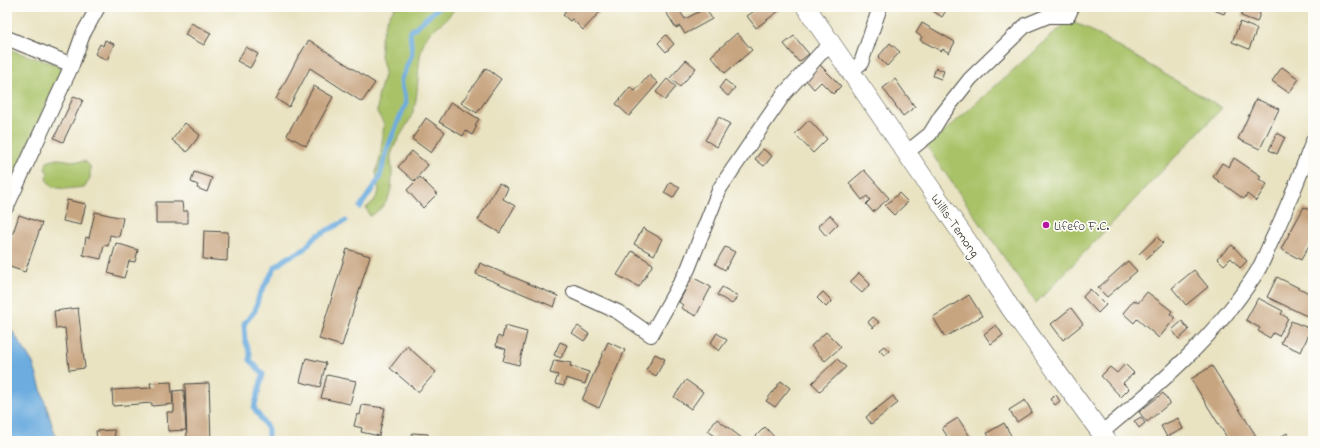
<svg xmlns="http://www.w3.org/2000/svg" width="1320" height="448" font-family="'Indie Flower',sans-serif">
	<rect width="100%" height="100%" fill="#fdfcf7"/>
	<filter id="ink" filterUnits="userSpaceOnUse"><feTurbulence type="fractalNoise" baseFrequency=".025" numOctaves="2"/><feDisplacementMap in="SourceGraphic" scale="8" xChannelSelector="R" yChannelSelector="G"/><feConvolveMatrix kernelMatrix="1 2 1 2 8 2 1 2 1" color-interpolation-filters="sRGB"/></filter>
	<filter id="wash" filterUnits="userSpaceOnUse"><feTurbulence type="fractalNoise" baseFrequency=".012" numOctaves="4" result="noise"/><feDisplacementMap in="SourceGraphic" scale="16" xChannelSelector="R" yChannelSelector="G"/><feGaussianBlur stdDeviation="0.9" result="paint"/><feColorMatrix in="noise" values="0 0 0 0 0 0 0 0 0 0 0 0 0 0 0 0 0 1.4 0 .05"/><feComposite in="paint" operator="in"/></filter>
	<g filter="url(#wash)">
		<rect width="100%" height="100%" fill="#e9e3c2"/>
		<path fill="#a9c268" stroke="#6a764a" d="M395 7H456C452 12 449 17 444 21 437 27 430 31 425 40 416 57 420 88 414 109 409 126 396 138 391 155 390 159 392 166 392 170 392 193 390 204 370 216L366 208 374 201 379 192 376 172 380 159 384 124 377 112 378 98 385 71 381 56V38L387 19Z
			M1068 21 1085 27 1222 108 1036 303 927 147Z
			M7 49 60 66 61 71 7 191Z
			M56 159C67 159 75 163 85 161L90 166V178L85 187 65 189 52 187 46 179 48 173 45 169 47 162Z"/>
		<path fill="#6cacdf" stroke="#4c6c85" d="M7 323 33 363 57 441H7Z"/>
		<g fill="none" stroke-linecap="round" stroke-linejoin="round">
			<path stroke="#6cacdf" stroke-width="5" d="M360 207 379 179 388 147 406 102 401 81 412 54 410 32 439 7
				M268 441V429L254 408 263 374 250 360V353L245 340 244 324 255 311 259 296 275 267 287 258 303 250 316 236 345 221"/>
		</g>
		<g id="blocks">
			<path fill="#c8a581" d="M560 7H595L600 12 583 30 572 19 570 21 563 15 566 12Z
				M667 7H677L685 19 706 8 712 19 685 34 680 26 676 28 664 9Z
				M760 7H784L756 28 747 16Z
				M927 7H948L942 17Z
				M1206 7H1227L1224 14Z
				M1244 7H1262L1257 22 1241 16Z
				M1240 22 1257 29 1249 49 1232 42Z
				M191 23 211 33 204 45 185 35Z
				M922 23 955 42 949 53 943 49 941 51 920 40 922 37 916 33Z
				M737 33 752 50 725 73 711 56Z
				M666 35 674 44 666 52 658 43Z
				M794 36 809 54 799 62 784 44Z
				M105 40 114 44 107 60 95 54 100 44 103 46Z
				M309 40 375 83 362 102 310 68 289 107 276 99 297 59Z
				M890 43 900 52 887 66 878 57Z
				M246 47 258 54 250 68 237 61Z
				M686 60 696 68 680 87 670 78Z
				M820 65 841 86 833 94 821 82 814 89 805 79Z
				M1282 67 1299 79 1289 93 1272 81Z
				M486 68 501 79 477 113 461 103Z
				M936 68 944 71 941 79 933 76Z
				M649 75 658 83 629 116 616 104 630 87 635 91Z
				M667 79 676 87 665 100 656 92Z
				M895 79 915 107 903 116 883 88Z
				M725 80 735 88 728 96 719 88Z
				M314 86 333 97 306 146 287 135Z
				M74 96 83 100 63 142 54 138Z
				M1256 99 1279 109 1260 149 1238 139Z
				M451 102 479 119 475 125 477 126 472 135 466 131 463 136 439 122Z
				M719 117 730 124 717 147 705 140Z
				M426 118 445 132 431 153 412 139Z
				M809 120 827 139 813 153 795 134Z
				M185 123 200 135 187 152 172 140Z
				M1277 133 1285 137 1277 154 1269 150Z
				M763 149 772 156 764 166 755 159Z
				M412 151 428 165 414 181 398 167Z
				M1234 158 1261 176 1259 179 1267 184 1256 201 1247 194 1244 199 1213 177 1222 163 1229 167Z
				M864 170 889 198 873 212 866 204 870 200 867 196 862 200 849 183Z
				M194 172 212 178 207 192 197 188 198 185 191 182Z
				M420 177 437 194 423 208 407 190Z
				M670 182 680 187 673 198 664 193Z
				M499 183 508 188 503 199 515 206 500 233 478 220Z
				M899 193 908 202 894 215 885 206Z
				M67 200 86 204 81 225 63 221Z
				M156 202H182L183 211H188V223H156Z
				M1304 207 1313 212V238L1301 260 1281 249Z
				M95 212 123 218 119 237 110 235 108 246 104 245 101 259 83 255 86 237 89 238Z
				M19 215 42 223 25 272 7 266V251Z
				M830 215 838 224 826 236 818 226Z
				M643 228 662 239 654 255 634 244Z
				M204 231 228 232 227 261 203 259Z
				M1157 237 1163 243 1145 260 1139 254Z
				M116 243 138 250 135 262 129 261 124 278 108 273Z
				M1232 245 1247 261 1240 268 1231 258 1224 265 1217 258Z
				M725 247 735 252 725 270 715 264Z
				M347 249 370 256 342 346 319 339Z
				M632 251 653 264 639 287 617 275Z
				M1128 261 1137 271 1107 297 1098 288Z
				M480 263 558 296 554 307 476 274Z
				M1194 270 1208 287 1186 305 1172 288Z
				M859 273 870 284 862 293 850 282Z
				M692 277 711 287 696 316 681 308 683 305 679 302Z
				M1277 277 1313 295V319L1267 297Z
				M722 287 738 296 732 304 717 295Z
				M1090 289 1106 305 1098 313 1083 297Z
				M823 292 832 301 826 307 817 298Z
				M1147 292 1172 311 1170 314 1175 318 1159 338 1137 319 1134 323 1123 313 1134 300 1138 303Z
				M969 295 982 316 945 337 933 317Z
				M1258 298 1283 311 1281 314 1288 318 1279 336 1273 333 1270 338 1258 331 1260 328 1246 320Z
				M78 308 85 368 69 370 65 328 56 329 54 311Z
				M1071 308 1083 324 1063 340 1051 324Z
				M873 317 879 322 873 328 868 322Z
				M1182 321 1189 330 1179 339 1172 330Z
				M1291 321 1311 329 1301 352 1281 343Z
				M996 325 1003 335 991 344 984 334Z
				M505 326 527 332 519 365 503 361 506 349 496 346 498 336 502 338Z
				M578 326 589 334 584 341 572 333Z
				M826 332 841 347 825 361 811 346Z
				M717 333 727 340 719 351 710 344Z
				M560 342 567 345 561 358 554 355Z
				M608 342 625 350 599 408 582 400Z
				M407 346 436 372 418 392 390 368Z
				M884 346 889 351 884 355 879 350Z
				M655 354 665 359 656 376 646 370Z
				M306 358 326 363 320 387 300 382Z
				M837 359 846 367 820 391 812 383Z
				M554 360 571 363 570 366 589 372 585 384 566 378 564 386 555 384 558 375 550 373Z
				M1125 364 1134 373 1123 383 1129 389 1121 397 1101 376 1110 367 1117 373Z
				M1212 366 1258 439 1255 441H1229L1191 379Z
				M327 375 356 381 350 404 321 398Z
				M686 380 703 392 691 409 674 397Z
				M781 381 790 388 775 407 766 401Z
				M171 382 173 403V391L184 390 186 430 168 431 167 412H174V404L152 406V403L113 406 112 390 151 388 150 383Z
				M209 383 211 441H187L185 384Z
				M1163 393 1170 403 1147 422 1139 412Z
				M1056 395 1060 401 1055 405 1050 399Z
				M893 396 898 403 871 424 866 417Z
				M1025 400 1032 412 1017 422 1009 410Z
				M362 405 385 408 379 436 361 432 362 428 354 426 357 414 360 415Z
				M1141 417 1145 423 1139 428 1134 421Z
				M958 418 973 441H950L942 428Z
				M1178 418 1183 429 1167 437 1161 426Z
				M717 419 743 439 742 441H711L715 436 708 431Z
				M1004 423 1014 441H991L987 433Z
				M765 427 778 441H751Z
				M114 430 115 441H97L96 431Z
				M412 433 428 434V441H411Z
				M1287 433 1291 441H1274Z"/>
		</g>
	</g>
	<g filter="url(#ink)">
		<use href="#blocks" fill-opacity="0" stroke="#484742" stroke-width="1"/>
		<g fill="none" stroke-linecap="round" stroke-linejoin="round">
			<defs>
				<path id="minor" d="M7 38 72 65
					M850 72 861 63 880 7
					M906 153 930 134 941 116 970 79 1026 25 1048 16H1068L1072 7
					M7 206 72 65 83 34 98 7
					M574 292 618 312 651 335 688 269 720 188 784 94 820 54 831 45
					M1101 433C1158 386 1215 337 1255 275 1262 265 1266 253 1271 242 1287 209 1300 175 1313 141"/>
				<path id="secondary" d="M806 7 974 251 1011 309 1107 441"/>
			</defs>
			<use href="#minor" stroke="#484742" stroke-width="16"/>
			<use href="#secondary" stroke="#484742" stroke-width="20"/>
			<use href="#minor" stroke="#fff" stroke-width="14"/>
			<use href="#secondary" stroke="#fff" stroke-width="19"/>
		</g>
	</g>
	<circle fill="#b5179e" stroke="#fdfcf7" stroke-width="1.5" cx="1046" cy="225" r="4"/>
	<g text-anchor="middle" stroke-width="3.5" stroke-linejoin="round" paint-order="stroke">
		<g font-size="13" fill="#2b2b2b" stroke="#fdfcf7">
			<text transform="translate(956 225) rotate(55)" y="5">Willis-Temong</text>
		</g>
		<g font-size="13" fill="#2b2b2b" stroke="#fdfcf7" text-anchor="start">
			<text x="1054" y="230">Lifefo F.C.</text>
		</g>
	</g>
	<rect width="1320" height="448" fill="none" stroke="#fdfcf7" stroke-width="24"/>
</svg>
